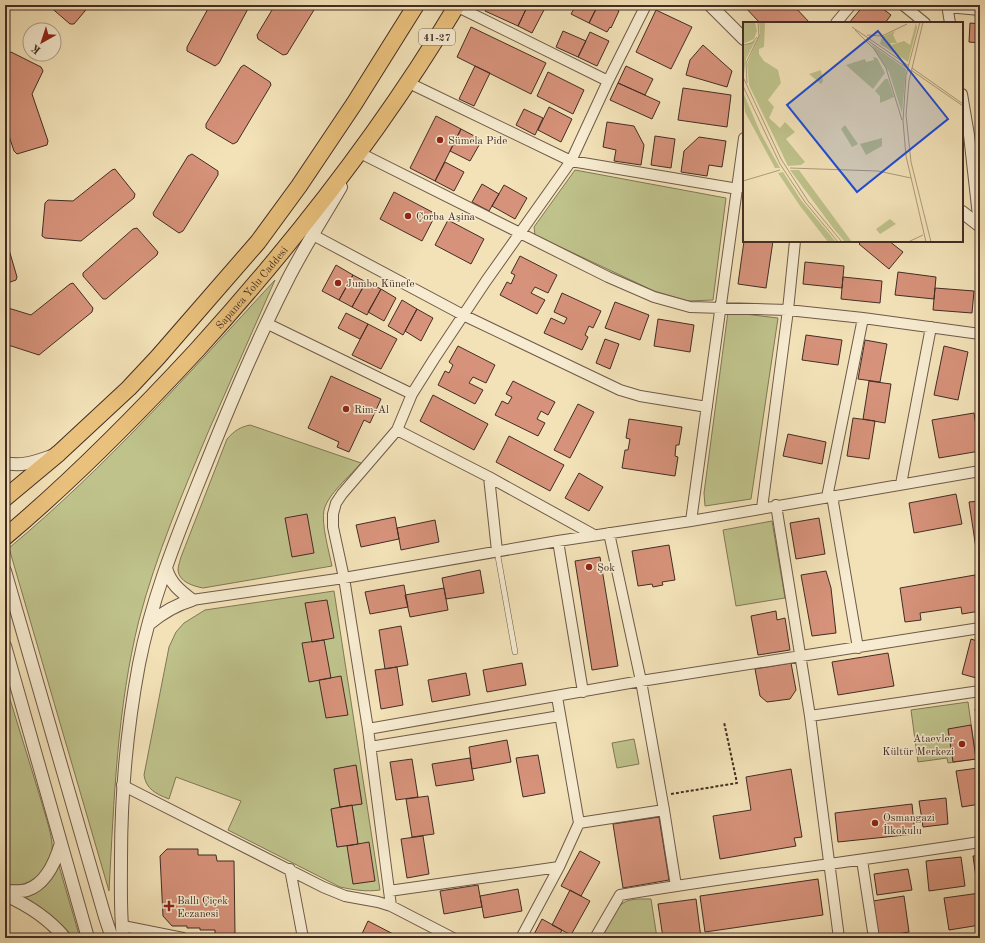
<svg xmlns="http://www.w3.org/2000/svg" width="985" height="943" font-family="'Old Standard TT',serif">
	<rect width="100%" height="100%" fill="#f3e2b8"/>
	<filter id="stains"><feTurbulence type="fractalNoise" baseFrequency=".005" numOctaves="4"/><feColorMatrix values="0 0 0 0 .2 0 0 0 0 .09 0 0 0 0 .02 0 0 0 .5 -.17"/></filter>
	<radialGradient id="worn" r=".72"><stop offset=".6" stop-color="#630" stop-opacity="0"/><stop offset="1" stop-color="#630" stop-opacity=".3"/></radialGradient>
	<path fill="#bfc28b" stroke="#817858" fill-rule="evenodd" d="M575 170 726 198 713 300 688 301 654 291 535 235 534 227Z
		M275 280C253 330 231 380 209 430 183 492 156 555 139 620 117 708 114 800 109 891L9 548C106 467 189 373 275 280Z
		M728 312 778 318 751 499 705 506 704 493Z
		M250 425 361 463C350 476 328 494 324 510 321 523 329 552 332 566L203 588C193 586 179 582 178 570 178 566 180 561 181 557L227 439C234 431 240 427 250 425Z
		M772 521 785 598 736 606 723 530Z
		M334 591 380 890C366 892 354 890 340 887L228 830 241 801 176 777 169 799C156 794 146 789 144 775L169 647 176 632 184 623 205 610ZM356 766 362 804 352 805 358 844 337 847 331 809 340 807 334 769Z
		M5 683C17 722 29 761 41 800 44 812 54 839 52 851 50 863 38 879 26 883 19 886 12 885 5 884Z
		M968 702 976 759 948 763 947 758 918 762 911 710Z
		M634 739 639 764 617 768 612 743Z
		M59 866 80 938H75L43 910 25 897C43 892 49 881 59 866Z
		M651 899 657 938H601C607 929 615 909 623 903 631 898 643 899 651 899Z"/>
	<path fill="#d6927a" stroke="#432d24" d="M48 5H90L74 24H70Z
		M210 5H250L219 63 215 66 187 51V47Z
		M275 5H317L287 54 283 55 258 39 257 35Z
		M488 5H528L518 26 485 11Z
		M528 5H537L545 8 532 33 518 26Z
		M576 5H598L589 23 571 14Z
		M598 5 620 6 618 11H619L611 28 610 27 607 32 589 23Z
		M746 5H793L810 23H760L744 6Z
		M864 5H878L891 15 885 23H849Z
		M656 10 692 27 671 69 636 52Z
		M970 23 980 24V43L969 42Z
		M471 27 546 63 531 94 457 57Z
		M563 31 586 41 578 57 556 47Z
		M590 32 609 41 597 66 578 57Z
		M703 45 732 71 727 87 686 75 690 60Z
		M11 52 41 67 43 71 32 94 48 141 47 145 17 154 14 151 5 124V60L8 54Z
		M244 65 270 82 271 85 237 142 233 144 206 128V124L241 67Z
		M475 66 490 73 474 106 459 99Z
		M626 66 653 79 645 95 618 83Z
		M548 72 584 90 573 114 537 96Z
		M618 83 660 102 652 119 610 100Z
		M683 88 731 95 727 127 678 120Z
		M549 107 572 119 561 142 538 130Z
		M524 109 543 118 535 135 516 125Z
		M436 116 461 129 435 181 410 168Z
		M607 122 634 126 644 145 641 165 614 161 616 150 603 147Z
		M461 129 482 140 470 161 450 151Z
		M655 136 675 139 671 168 651 165Z
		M699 137 726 141 722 167 709 165 707 176 681 172 684 151Z
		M192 154 218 171V175L183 231 179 233 154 216 153 213 188 156Z
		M445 162 464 172 454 191 435 181Z
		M115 169 135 194 134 198 81 241 45 238 42 236 45 203 48 200 73 201 112 170Z
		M482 184 499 194 489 211 472 202Z
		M504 185 527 198 515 219 492 206Z
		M394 192 436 214 422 241 380 219Z
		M448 220 484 239 471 264 435 245Z
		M137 228 158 252 157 255 106 299H103L83 276V273L133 229Z
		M5 236 17 277 16 280 5 284Z
		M744 241H773L766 288 738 284Z
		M862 241H889L903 252 889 269 859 244Z
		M520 256 557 275 548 293 535 287 531 293 545 300 537 314 500 295 507 282 511 284 515 275 511 273Z
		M805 262 844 266 842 288 803 284Z
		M336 265 353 275 339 300 322 291Z
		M898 272 936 277 934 299 895 295Z
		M353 275 366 282 352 307 339 300Z
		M843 277 882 281 880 303 841 299Z
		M366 282 381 289 367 315 352 307Z
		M73 283 93 308 92 312 39 355 5 344V307L31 315 70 284Z
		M935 288 974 291 972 313 933 310Z
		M381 289 396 298 384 321 368 312Z
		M562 293 601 311 593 328 589 326 585 335 588 337 582 350 544 333 551 318 564 324 567 318 554 312Z
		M402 300 417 309 403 335 388 326Z
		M615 302 649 315 640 340 605 328Z
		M417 309 433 318 421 341 405 331Z
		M346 313 368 324 360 339 338 328Z
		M658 319 694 325 690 352 654 346Z
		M368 324 397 339 381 369 352 355Z
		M806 335 842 340 838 365 802 360Z
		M605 339 619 344 610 369 596 363Z
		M865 340 887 344 880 382 858 379Z
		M458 346 495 365 486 383 473 377 469 383 483 390 475 404 438 385 445 371 449 373 453 365 449 362Z
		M944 346 968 352 958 400 934 395Z
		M331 376 381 399 370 423 364 420 349 452 337 447 339 442 308 428Z
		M513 381 555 402 548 415 541 411 537 419 545 423 538 436 495 415 502 401 508 404 512 397 506 394Z
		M869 381 891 384 885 423 863 419Z
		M433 395 488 424 474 450 420 421Z
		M578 404 594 412 570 458 554 450Z
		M974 413 980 451 939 458 932 420Z
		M853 418 875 421 869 459 847 456Z
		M629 419 682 427 679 445H676L675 456 678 457 675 476 622 468 625 450H628L630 439 626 438Z
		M788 434 826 442 822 464 783 456Z
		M509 436 564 465 550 491 496 462Z
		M579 473 603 487 589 511 565 498Z
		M956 494 962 524 914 533 909 503Z
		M980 501V575L969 502Z
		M307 514 314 553 292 557 285 518Z
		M395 517 399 539 361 547 356 525Z
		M819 518 825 554 796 559 790 523Z
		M435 520 439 542 401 550 397 528Z
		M669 545 675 580 662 582 663 585 653 587 652 584 638 586 632 551Z
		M600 557 618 666 592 670 575 561Z
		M480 570 484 593 446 599 442 578Z
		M826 571 831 588 836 633 812 636 801 575Z
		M975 575 980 611 962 614 961 607 920 613 921 620 905 622 900 588Z
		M404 585 408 607 370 614 365 592Z
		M444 588 448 610 410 617 405 595Z
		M327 600 334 638 312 642 305 603Z
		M776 611 777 620 785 618 790 650 758 655 751 616Z
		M401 626 408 665 385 669 379 630Z
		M971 639 980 642V679L962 674Z
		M324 640 331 678 309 682 302 643Z
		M888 653 894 686 838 695 832 662Z
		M522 663 526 685 487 692 483 670Z
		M791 663 796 690 790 699 767 702 760 696 755 669Z
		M397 667 403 705 381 709 375 670Z
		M466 673 470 695 432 702 428 680Z
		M341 676 348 715 326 718 319 680Z
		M980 708V736L975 709Z
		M971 725 976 759 953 762 948 729Z
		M507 740 511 762 472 769 469 747Z
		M538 755 545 793 523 797 516 758Z
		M470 758 474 780 436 786 432 764Z
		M412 759 418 797 396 800 390 762Z
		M356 765 362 804 340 807 334 769Z
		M978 768 980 781V804L962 807 956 771Z
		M791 769 802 837 794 838 796 846 720 859 713 816 751 810 746 777Z
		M428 796 434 834 412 837 406 799Z
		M946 798 948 824 923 827 919 801Z
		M912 804 915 834 838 842 835 813Z
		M352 805 358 844 337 847 331 809Z
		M659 817 669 880 623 888 613 824Z
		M423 836 429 874 407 878 401 839Z
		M369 842 375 881 353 884 347 846Z
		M167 849H198V855H216L217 861H234L235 934H215V930H200V928H187V926H172L163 916 160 856Z
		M580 851 600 862 581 896 561 886Z
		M980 855V885H977L973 856Z
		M961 857 965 886 929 891 926 861Z
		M908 869 912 890 877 895 874 874Z
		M818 879 823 915 705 932 700 896Z
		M478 885 482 907 444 914 440 891Z
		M518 889 522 911 484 918 480 896Z
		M570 890 590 901 571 935 552 925Z
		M980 893V925L949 930 944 898Z
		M904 896 909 932 879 937 873 901Z
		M696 899 701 938H663L658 904Z
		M542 919 562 930 558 938H532Z
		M368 921 401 938H360Z"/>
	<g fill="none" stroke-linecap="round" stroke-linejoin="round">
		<defs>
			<path id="service" d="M497 551 515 652"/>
			<path id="minor" d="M903 5 925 23
				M947 5 950 23
				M456 6 608 81
				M947 7 980 10
				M836 23 851 5
				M409 83 571 161 738 189
				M962 94 969 135 979 225
				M360 153 608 277 654 297 690 307 788 310 863 318 980 334
				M313 235 463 315 620 390 640 396 707 407
				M266 323 412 394
				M397 430 489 477 594 535
				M489 477 497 551
				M901 484 931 327
				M832 496 858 648
				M827 497 863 318
				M776 505 810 716 839 938
				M762 508 788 310 795 241
				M691 521 744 138
				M609 533 641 681 664 810 676 886
				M558 541 583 692
				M192 600 344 578 558 541 691 521 980 471
				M810 716 980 691
				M368 729 641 681 980 628
				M370 747 560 716
				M122 785 323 887 345 896 378 902 391 906 453 938
				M579 823 664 810
				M862 860 874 938
				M290 869 303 938
				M389 891 559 867
				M391 906 368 729 344 578 333 527V514L336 503 342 494 397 430 412 394 434 359 486 281 571 161 608 81 646 5
				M123 926 183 938
				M521 938 559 867 579 823 557 697
				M595 938 620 895C739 875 860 861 980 842"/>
			<path id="tertiary" d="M710 5 744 39
				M962 212 980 226
				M5 463C22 467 37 461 52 456
				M166 568C170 583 180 591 192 600
				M5 571 105 917 112 938
				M149 624C162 613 175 605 192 600
				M5 646 88 938
				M5 891C13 891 20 892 27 890 46 884 56 860 61 843
				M5 895C28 905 49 919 65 938
				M123 938C120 912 121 885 121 858 121 793 127 728 139 664 151 603 173 546 196 489 224 419 253 348 287 281 303 249 323 218 341 187"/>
			<g id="trunk">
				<path d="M5 498 59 453 129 388 158 357 258 242 299 186 354 104 416 5"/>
				<path id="s1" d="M5 537C74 479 136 416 197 350 294 243 383 129 457 5"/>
			</g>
		</defs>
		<use href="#service" stroke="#6f5a49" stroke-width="6"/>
		<use href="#minor" stroke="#6f5a49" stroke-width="12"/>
		<use href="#tertiary" stroke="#6f5a49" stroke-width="14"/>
		<use href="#trunk" stroke="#432d24" stroke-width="18"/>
		<path stroke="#432d24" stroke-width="2" stroke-dasharray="3 2" stroke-linecap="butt" d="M671 794 737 783 724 722"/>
		<use href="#service" stroke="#f7ecd1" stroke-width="5"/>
		<use href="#minor" stroke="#f7ecd1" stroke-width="10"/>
		<use href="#tertiary" stroke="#f7ecd1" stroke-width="12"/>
		<use href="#trunk" stroke="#eac17c" stroke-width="16"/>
	</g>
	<g fill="#8f2418" stroke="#f7ecd1" stroke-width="1.5">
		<circle cx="440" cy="140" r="4"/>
		<circle cx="408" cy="216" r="4"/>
		<circle cx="338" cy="283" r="4"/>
		<circle cx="346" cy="409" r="4"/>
		<circle cx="589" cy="567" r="4"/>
		<circle cx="962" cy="744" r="4"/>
		<circle cx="875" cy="823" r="4"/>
		<path d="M167 900h4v4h4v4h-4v4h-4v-4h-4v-4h4z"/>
	</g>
	<g text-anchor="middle" stroke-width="3" stroke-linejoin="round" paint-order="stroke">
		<rect fill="#f7ecd1" stroke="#796658" stroke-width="1" x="419" y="29" width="36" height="16" rx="3"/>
		<g font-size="10" font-weight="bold" fill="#432d24">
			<text x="437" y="41">41-27</text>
		</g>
		<g font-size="11" fill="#432d24" stroke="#f7ecd1" text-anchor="start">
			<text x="448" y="144">Sümela Pide</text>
			<text x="416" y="220">Çorba Aşina</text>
			<text x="346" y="287">Jumbo Künefe</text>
			<text x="354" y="413">Rim-Al</text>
			<text x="597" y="571">Şok</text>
			<text x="954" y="742" text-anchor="end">Ataevler<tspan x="954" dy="13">Kültür Merkezi</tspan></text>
			<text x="883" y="821">Osmangazi<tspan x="883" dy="13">İlkokulu</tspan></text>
			<text x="177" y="904">Ballı Çiçek<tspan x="177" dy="13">Eczanesi</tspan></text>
		</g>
		<g font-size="11" fill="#432d24" stroke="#f7ecd1">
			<text dy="4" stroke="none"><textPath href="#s1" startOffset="351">Sapanca Yolu Caddesi</textPath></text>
		</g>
	</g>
	<g transform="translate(743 22)">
		<rect width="220" height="220" fill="#f3e2b8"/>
		<path d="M0 0H12L14 9 11 17 0 22ZM16 0H22L21 25 16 27V32L21 39 35 48 38 61 25 78 31 85 26 96 37 106 42 100 52 110 43 117 62 140 58 143 45 144 6 63 4 42 17 11ZM173 1 174 6 165 40 137 22 139 15 152 9 150 13 154 21H148V23L161 19 167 23ZM13 18 3 37 1 53 0 24ZM128 22 163 47 159 91 146 50ZM130 35 134 36 142 51 130 67 103 43 122 37 123 40 131 38ZM78 48 80 59 78 62 66 52ZM142 57H145L151 75 137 81V74L132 69ZM0 70 18 112 37 146H32L2 90ZM102 103 115 122 109 125 98 107ZM139 116V124L123 133 117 122ZM47 148H56L109 220H102L91 207ZM40 150 58 178 93 220H85L57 184 35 151ZM147 197 153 202 137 212 133 207Z" fill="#bfc28b"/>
		<path fill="none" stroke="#ad9a7d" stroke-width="1" d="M177 0 163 53 160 99 163 134 183 220M180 0 166 59 163 93 168 140 188 220M109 5 166 44M112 8 131 27 143 46 159 98M124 13 139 14 164 2M124 18 164 46M0 23 9 21 14 15M169 46 220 82M168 48 220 84M0 55 38 137 65 179 99 220M4 61 3 41 16 14 15 0M0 64 37 142 62 180 95 220M47 146 135 149 168 156M0 159 37 148M165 220 180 213"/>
		<path fill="#1d4ed8" fill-opacity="0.15" stroke="#1d4ed8" stroke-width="2" d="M135 9 205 97 114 170 44 83Z"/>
		<rect width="220" height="220" fill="none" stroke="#432d24" stroke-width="2"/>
	</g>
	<rect width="985" height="943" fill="none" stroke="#f3e2b8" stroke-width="20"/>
	<rect x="6" y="6" width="973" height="931" fill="none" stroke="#432d24" stroke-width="2"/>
	<rect x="10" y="10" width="965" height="923" fill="none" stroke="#432d24"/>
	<g transform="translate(42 42) rotate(219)"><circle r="19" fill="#f7ecd1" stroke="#afa08c"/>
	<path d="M0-3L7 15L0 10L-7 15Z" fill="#8f2418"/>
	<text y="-6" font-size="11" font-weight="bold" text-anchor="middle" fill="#432d24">K</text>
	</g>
	<rect width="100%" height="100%" filter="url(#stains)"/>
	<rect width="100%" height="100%" fill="url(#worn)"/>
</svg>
